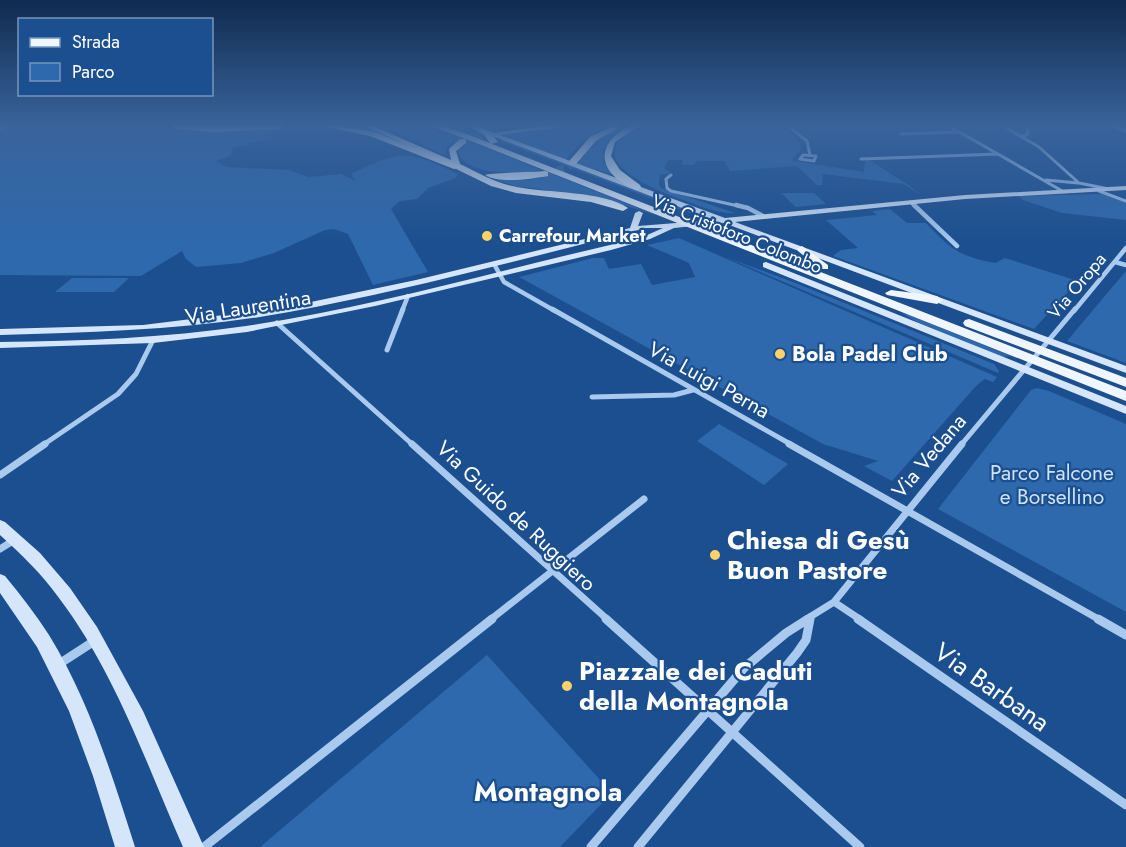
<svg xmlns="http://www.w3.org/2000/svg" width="1126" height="847" font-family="Jost,sans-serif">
	<rect width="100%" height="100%" fill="#1b4f8f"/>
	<path fill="#2e69ad" d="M159 126 181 130 218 131 284 128 269 134 273 136 268 139 232 148 231 155 216 161 227 167 289 170 308 177 341 174 356 181 351 174C404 149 405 150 458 174L456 178 428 188 417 199 400 201 391 209 428 272 373 285 348 234 334 229 325 230 274 253 241 263 196 267 186 259 182 251 141 276 0 275V128L9 126Z
		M385 126H420L463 138 447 146 445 156Z
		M578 126H610L580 143 565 161 497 134Z
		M632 126 615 135 603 150 604 163 614 175 577 164C591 148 608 126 632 126Z
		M646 126H780C790 132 800 137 801 149L792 159 794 161 864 172 865 161 869 160 907 184 922 196 904 184 823 174 822 185H817L797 166 730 171 724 161H697L694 165H682L683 160H668L664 168 671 173 660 175 659 185 661 188 735 213C715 214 696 204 677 198 641 184 575 153 646 126Z
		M503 140 695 212 690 213 500 141Z
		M471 142 541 170C522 174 462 177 458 150Z
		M555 175 658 216 599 197 515 186 496 180H527Z
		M781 193H814L826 204 796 207Z
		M1102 194 1126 202V220L1062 213 1023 200 1019 196Z
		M890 209 907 223H926C951 249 958 256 995 263L1005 258 1078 281 1034 329 833 256 841 250 858 248 826 220 877 215 872 211Z
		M679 238 997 377 993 382 985 379 976 386 892 481 864 466 878 461 823 444 519 277 593 258H604L609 269 641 264 652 285 695 277 689 263 647 245Z
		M725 257 793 282 994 364 999 371 998 373Z
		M1125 272 1126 273V363L1067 341Z
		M72 278H129L114 292H55Z
		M901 313 909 315 1011 356 1003 357 917 322Z
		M1037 388 1049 391 1126 424V612L938 509 1031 390Z
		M719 424 788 464 764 485 697 441Z
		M487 655 612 793 560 847H260Z"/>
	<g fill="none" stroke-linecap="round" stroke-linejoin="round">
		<path stroke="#3d69a0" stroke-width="8" stroke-dasharray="8 4" stroke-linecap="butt" d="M463 141 498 133
			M545 174 566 168 573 162"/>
		<path stroke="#a9c9ee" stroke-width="3" d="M788 126 807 141 810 155
			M949 126 1064 192
			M1003 126 1039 147 1079 183 1109 189
			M1113 126 1126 131
			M901 134 959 132
			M1023 136 1028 134 1027 126
			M803 155 816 156 814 161 800 159Z
			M861 159 998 154
			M671 175 666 179 667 188 671 191 743 207
			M1046 180 1078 183
			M1099 191 1126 201
			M910 202 916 207"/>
		<path stroke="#a9c9ee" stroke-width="4.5" d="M736 205 748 208 763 216
			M914 205 957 246
			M1115 262 1126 265
			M494 264 504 282 555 311
			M402 311 408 296
			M1074 311 1126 248"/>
		<path stroke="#a9c9ee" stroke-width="5" d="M552 309 792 445
			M277 323 413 445
			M387 350 403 309
			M592 397 674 395 693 390
			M43 445 118 394 136 374 153 340
			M961 445 1075 309"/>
		<path stroke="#a9c9ee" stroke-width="7" d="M412 444 608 620
			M789 444 1100 620
			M0 475 45 444
			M0 549 16 539
			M834 602 861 620
			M490 620 644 499
			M805 620 834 602 962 444
			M810 620 811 616"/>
		<path stroke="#a9c9ee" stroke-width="9" d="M606 619 860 847
			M858 619 1126 805
			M1098 619 1126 635
			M59 664 96 640
			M204 847 492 619
			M591 847 744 668 786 633 808 619
			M638 847 797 653 806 640 810 619"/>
		<path fill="#d6e6fa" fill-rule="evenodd" d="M486 130 725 218 965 195 1126 186V190L965 199 735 222 1126 366V373L724 223 674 228 650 239 611 250 375 306 247 332 153 343 0 348V342C82 341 164 338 246 326 368 308 489 273 610 245L645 236 663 228H646C527 258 409 290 289 312 193 330 97 332 0 335V329L143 325 287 307 416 280 630 228 635 213 639 211 643 213 638 226 714 220 484 133Z
			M766 262 1126 406V414L763 267V263Z
			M0 520 5 522 40 553 70 588 97 627 143 711 204 847H183C146 763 115 672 59 598 42 574 21 554 0 535Z
			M0 574 5 576C21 595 36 615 49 635 89 700 112 775 135 847H115L93 776 69 711 37 647 0 593Z"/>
		<path fill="#f0f6ff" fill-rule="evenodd" d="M363 126H373L451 160 449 149 460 139H466L430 126H441L464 133 1126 391V401L466 139V143L456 151 460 164C479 173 497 184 517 187 547 193 604 191 628 208L623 211 591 202 516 193 491 186 407 145Z
			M467 126C482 126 489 130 498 142L491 144 483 134Z
			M544 126H570L498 135 494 133Z
			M613 126H622L596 141 576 164H570V160L590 137Z
			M630 126H639L615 142 611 156 620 170 640 185 641 187 637 190C601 176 590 146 630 126Z
			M545 171 548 172V176C531 179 500 184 485 175 488 173 535 172 545 171Z
			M802 246 828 265V269H820L798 251 797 249Z
			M891 290 937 296 943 300 937 304 887 295 885 293Z
			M969 319 1126 378V387L965 326 963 323 965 320Z"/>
		<path fill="#fff" fill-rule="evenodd" d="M0 126H7L0 130Z
			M171 126H284L280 129 214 132 175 129Z
			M322 126H342L375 132 462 167 454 169 370 136Z"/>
	</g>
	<linearGradient id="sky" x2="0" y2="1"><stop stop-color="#0f2b4f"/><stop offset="0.51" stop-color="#39639b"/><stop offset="1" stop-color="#39639b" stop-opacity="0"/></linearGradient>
	<rect width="1126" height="245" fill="url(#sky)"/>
	<g fill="#ffd166" stroke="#1b4f8f" stroke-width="2">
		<circle cx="487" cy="236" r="6"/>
		<circle cx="780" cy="354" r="6"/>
		<circle cx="715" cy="555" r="6"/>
		<circle cx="567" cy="686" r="6"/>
	</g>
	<g text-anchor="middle" stroke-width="4.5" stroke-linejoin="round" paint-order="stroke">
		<g font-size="18" fill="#fff" stroke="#1b4f8f">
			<text transform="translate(737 234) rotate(22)" y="6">Via Cristoforo Colombo</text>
			<text transform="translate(1077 286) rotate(-50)" y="6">Via Oropa</text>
		</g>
		<g font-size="18" font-weight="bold" fill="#fff" stroke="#1b4f8f" text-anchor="start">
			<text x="499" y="242">Carrefour Market</text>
		</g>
		<g font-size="21" fill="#fff" stroke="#1b4f8f">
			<text transform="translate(248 307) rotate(-9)" y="7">Via Laurentina</text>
			<text transform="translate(709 380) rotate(29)" y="7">Via Luigi Perna</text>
			<text transform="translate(929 456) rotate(-50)" y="7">Via Vedana</text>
			<text transform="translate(516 516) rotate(43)" y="7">Via Guido de Ruggiero</text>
		</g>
		<g font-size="21" font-weight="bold" fill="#fff" stroke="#1b4f8f" text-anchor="start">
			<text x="792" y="361">Bola Padel Club</text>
		</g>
		<g font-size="21" fill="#cfe3fa" stroke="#1b4f8f">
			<text x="1052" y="480">Parco Falcone<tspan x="1052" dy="24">e Borsellino</tspan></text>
		</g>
		<g font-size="26" font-weight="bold" fill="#fff" stroke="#1b4f8f" text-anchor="start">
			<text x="727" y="549">Chiesa di Gesù<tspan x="727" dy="30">Buon Pastore</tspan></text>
			<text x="579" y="680">Piazzale dei Caduti<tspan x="579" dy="30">della Montagnola</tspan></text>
		</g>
		<g font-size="26" fill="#fff" stroke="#1b4f8f">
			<text transform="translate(992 687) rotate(35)" y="9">Via Barbana</text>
		</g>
		<g font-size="27" font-weight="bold" fill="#fff" stroke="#1b4f8f">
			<text x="548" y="801">Montagnola</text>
		</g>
	</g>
	<rect x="18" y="18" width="195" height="78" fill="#1b4f8f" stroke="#7695bc" stroke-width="1.5"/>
	<rect x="30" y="38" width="30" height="9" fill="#f0f6ff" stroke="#7695bc" stroke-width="1.5"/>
	<text x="72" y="48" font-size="18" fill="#ffffff">Strada</text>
	<rect x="30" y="63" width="30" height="18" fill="#2e69ad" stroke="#7695bc" stroke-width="1.5"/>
	<text x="72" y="78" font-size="18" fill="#ffffff">Parco</text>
</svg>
